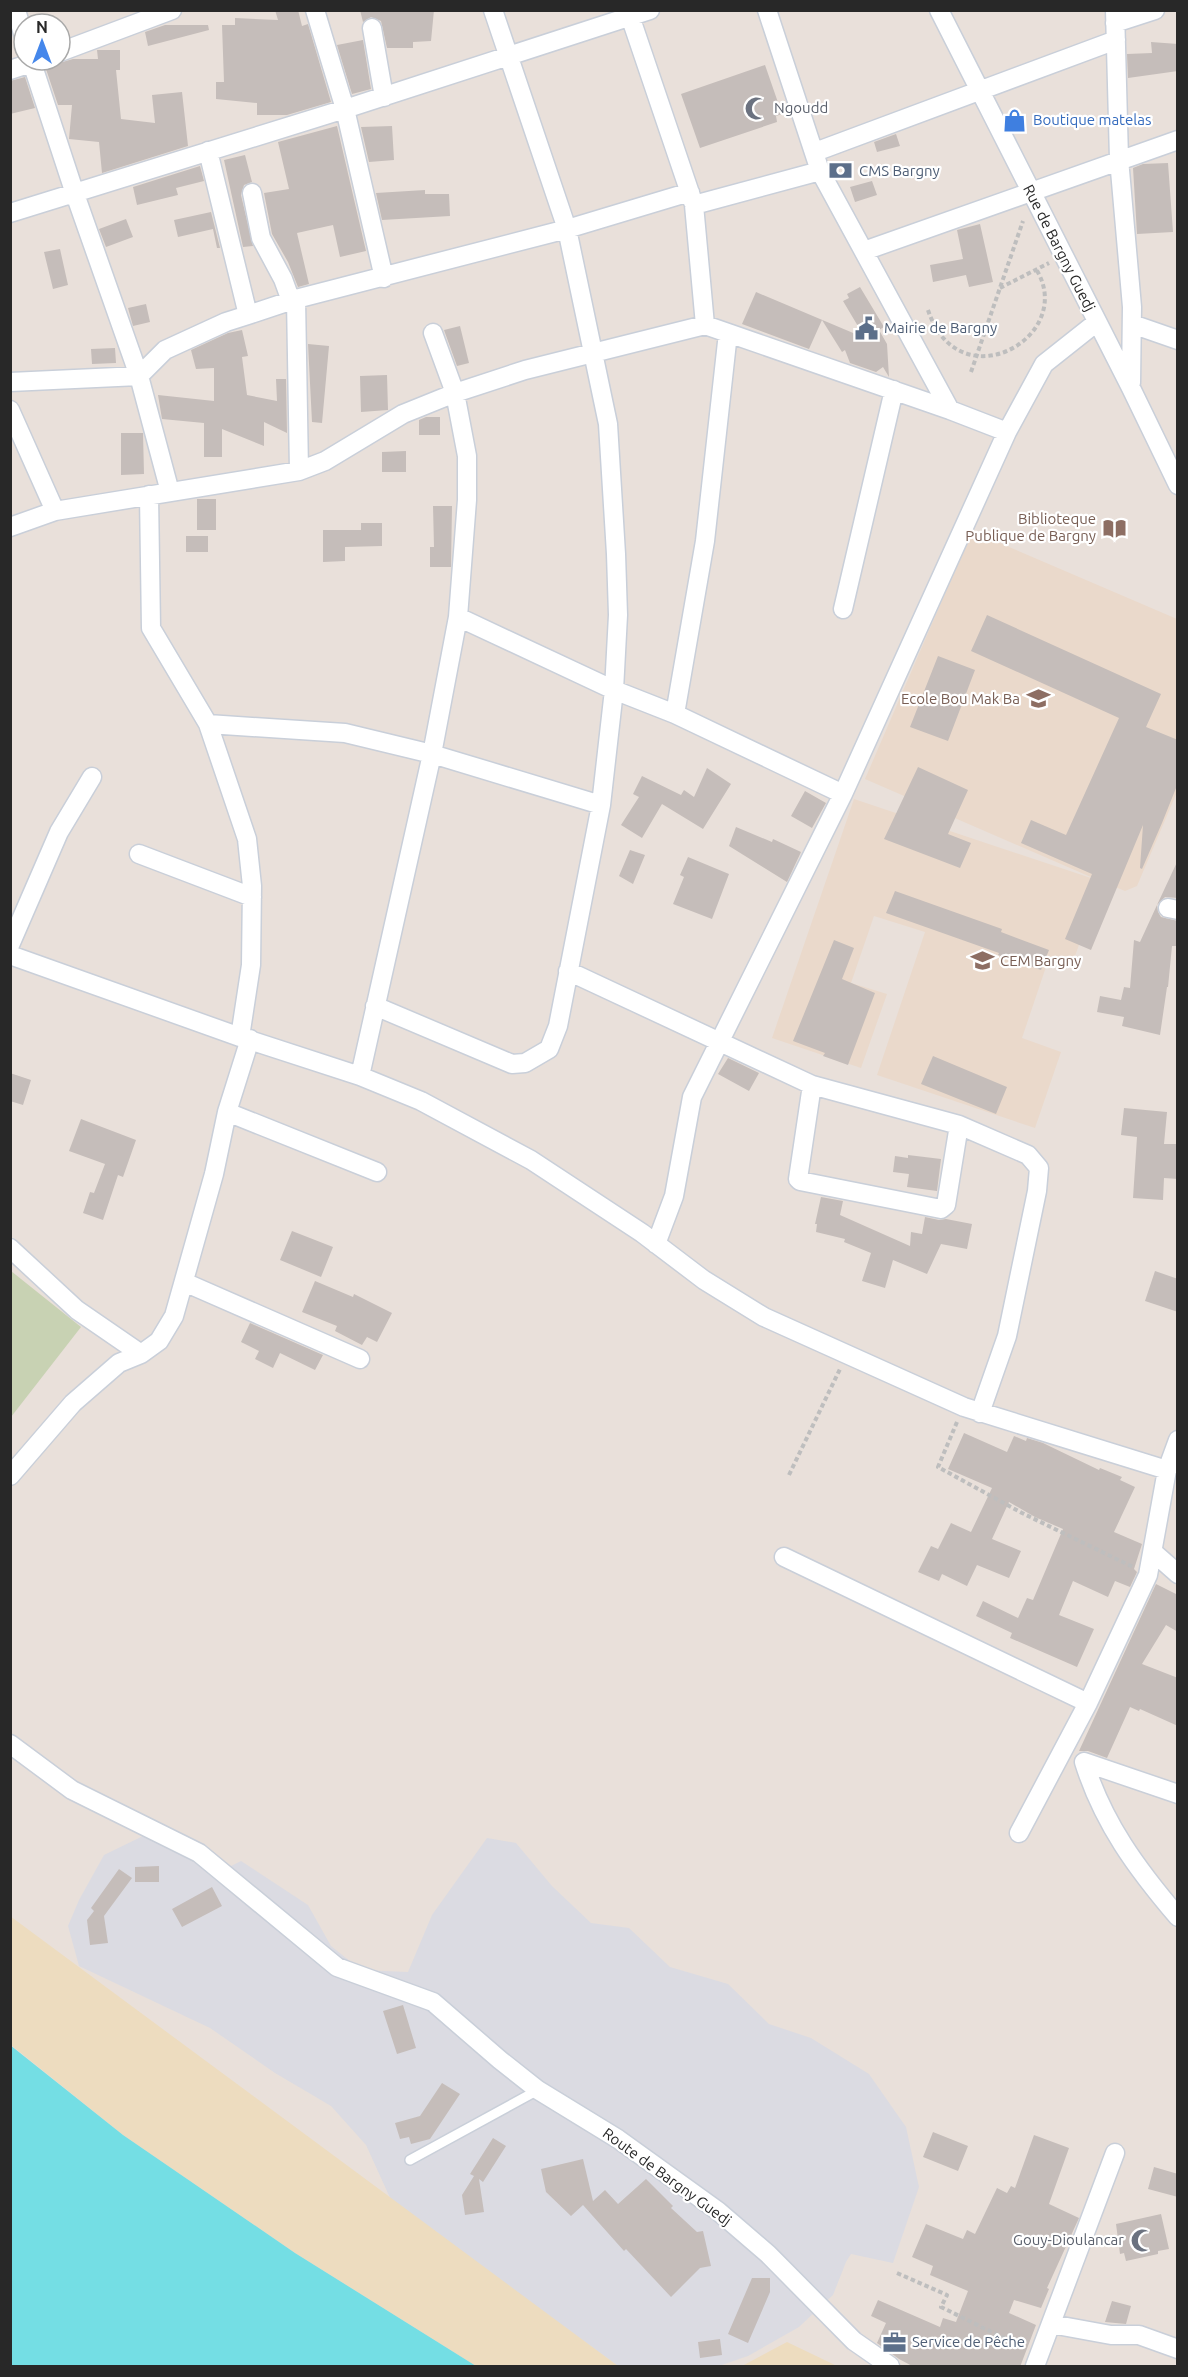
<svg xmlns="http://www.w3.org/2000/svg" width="1188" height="2377" font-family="Ubuntu,sans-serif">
	<rect width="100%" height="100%" fill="#e9e0da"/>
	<path fill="#dbdbe2" d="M143 1836 180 1854 215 1874 241 1861 308 1905 331 1946 361 1970 408 1972 432 1915 487 1838 516 1843 552 1886 591 1923 629 1928 670 1967 728 1984 769 2024 811 2038 869 2074 906 2127 919 2187 893 2263 851 2254 846 2262 833 2295 799 2327 748 2356 719 2366H618L391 2200 366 2145 331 2106 275 2073 210 2028 79 1966 68 1926 79 1900 104 1855Z"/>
	<path fill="#ead9cb" d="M972 531 1177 619V792L1137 886 1125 891 1101 881 1072 965 1049 958 1022 1038 1061 1052 1035 1128 877 1075 925 932 874 916 851 983 887 994 861 1068 772 1038 854 799 1100 881 865 779Z"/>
	<path fill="#eddcbf" d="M10 1916 618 2366H476L295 2253 123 2135 11 2045Z
		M787 2342 837 2366H742Z"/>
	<path fill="#c8d2b3" d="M11 1271 81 1327 11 1417Z"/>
	<path fill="#74dee4" d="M10 2045 123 2135 295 2253 476 2366H11Z"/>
	<path fill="#c5bdba" d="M275 10H298L302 26 308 24 331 102 287 115H257V103L216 99V82H224L222 25H235V18L278 20Z
		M360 10H434L431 41 413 42V48H387L381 21 371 17 363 22Z
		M165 25H208L209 30 148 46 145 32Z
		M363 40 371 89 352 94 337 45Z
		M1151 42 1178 44V71L1128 78 1127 54 1152 53Z
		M97 50H120V70H116L121 119 155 123 152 95 182 92 188 146 102 173 99 142 69 139 72 105H58L46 69 51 60 59 63 73 59H98Z
		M765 65 782 114 776 116 777 122 700 148 681 94Z
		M25 77 35 108 10 114V81Z
		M337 126 366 251 340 257 333 225 297 233 309 284 298 287 288 262 272 234 264 193 289 189 278 142Z
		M392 126 394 160 369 162 361 127Z
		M896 134 900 146 877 152 874 142Z
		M245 155 252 182 244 185 241 195 253 246 243 247 224 160Z
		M1168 163 1173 232 1137 234 1133 168 1143 164Z
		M200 166 204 181 176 188 178 195 137 205 133 187Z
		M872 181 877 195 855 202 850 187Z
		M425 190V194H449L450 216 382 220 376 193Z
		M211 212 220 248H217L213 229 178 237 174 220Z
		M126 219 133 237 106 247 99 229Z
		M980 224 993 282 969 287 966 275 933 282 930 265 963 259 957 230Z
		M60 249 68 285 53 289 44 252Z
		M860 287 884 327 879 330 887 344 889 377 883 367 876 372 850 363 845 350 842 352 822 320 809 349 742 324 756 292 865 338 843 301 849 298 847 294Z
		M146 304 150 322 133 326 128 308Z
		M460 326 469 363 457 366 444 330Z
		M242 330 248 356 242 357 247 395 277 401 276 379H286L287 433 264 422V446L222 429V457H204V423L162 419 158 395 214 401V368L196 369 191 350 228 333Z
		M308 344 329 346 322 423 312 422Z
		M115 348 116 363 92 364 91 349Z
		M387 375 388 410 361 412 360 376Z
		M426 417H440V435H419V420Z
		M121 433H143L144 474 121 475Z
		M406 451V472H382V452Z
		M197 499H216V530H197Z
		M433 506H452L451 567H430V547H434Z
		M361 523H382V546L345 547V561L323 562V530H361Z
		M186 536H208V552H186Z
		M987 615 1161 694 1146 727 1178 740V783L1162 823 1142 869 1140 868 1143 825 1091 950 1065 939 1092 874 1021 843 1031 820 1066 835 1119 718 971 651Z
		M938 656 975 670 948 741 910 727Z
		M918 767 968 790 948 834 971 843 960 868 884 839Z
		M707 768 731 784 703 829 662 804 642 838 621 825 639 797 633 794 642 776 681 795 684 790 694 797Z
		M805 791 826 803 812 828 791 816Z
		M736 827 772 842 773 839 801 852 787 882 729 846Z
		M630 850 645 855 633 884 619 876Z
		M688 857 729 874 712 919 673 904 684 877 680 875Z
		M1178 860V898L1165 897 1157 905Z
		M895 891 1002 929 1001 932 1049 950 1041 970 998 955 999 953 886 913Z
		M1157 905 1158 912 1161 917 1178 921V946H1172L1168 987H1167L1160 1035 1122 1026 1124 1017 1097 1012 1100 996 1121 1000 1124 987 1130 988 1134 940 1140 942Z
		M834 940 854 948 842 979 875 993 848 1065 823 1056 825 1053 793 1041Z
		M933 1056 1007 1087 996 1114 921 1084Z
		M728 1058 759 1073 749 1091 718 1074Z
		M10 1073 31 1080 23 1105 10 1101Z
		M1124 1108 1167 1112 1164 1144H1178V1179L1164 1178 1163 1200 1133 1198 1137 1137 1121 1135Z
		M81 1119 136 1140 123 1177 118 1175 103 1220 83 1213 90 1192 94 1193 105 1164 69 1151Z
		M908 1155 941 1159 937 1191 907 1187 909 1174 893 1172 895 1156 908 1158Z
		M821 1197 843 1201 840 1215 910 1246 911 1232 922 1234 925 1217 939 1220 946 1219 972 1224 967 1249 941 1244 927 1274 893 1260 885 1288 862 1281 871 1253 844 1242 845 1239 816 1232 817 1224H815Z
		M292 1231 333 1247 321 1277 280 1260Z
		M1155 1271 1178 1279V1312L1145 1301Z
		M315 1281 353 1297 354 1294 392 1313 377 1342 367 1337 362 1345 335 1331 337 1326 302 1312Z
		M250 1323 323 1355 315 1370 280 1353 273 1368 255 1359 259 1351 241 1342Z
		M964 1433 1007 1452 1014 1436 1026 1441 1027 1438 1043 1443 1099 1470 1100 1468 1122 1477 1120 1480 1135 1487 1114 1532 1142 1544 1134 1569 1137 1572 1130 1587 1115 1581 1108 1597 1073 1581 1059 1615 1094 1629 1077 1667 1010 1638 1012 1633 976 1616 983 1601 1018 1618 1027 1598 1033 1600 1063 1529 1035 1517 1009 1502 992 1539 1021 1551 1009 1578 977 1565 967 1586 942 1574 939 1581 918 1572 931 1546 938 1549 951 1523 971 1532 992 1488 948 1469Z
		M1156 1584 1178 1595V1632L1166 1625 1142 1664 1178 1678V1726L1140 1709 1139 1711 1130 1707 1107 1758 1088 1751H1079Z
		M159 1866V1882H135V1867Z
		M119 1869 132 1878 104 1916 108 1943 90 1945 87 1920 94 1911 91 1908Z
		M212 1887 222 1906 182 1927 172 1909Z
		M403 2005 416 2048 397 2054 383 2011Z
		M442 2083 460 2094 430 2139 411 2144 409 2137 400 2139 395 2123 420 2116Z
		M933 2132 968 2146 958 2171 923 2157Z
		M1034 2135 1069 2148 1049 2204 1079 2218 1047 2288 1049 2289 1041 2308 1014 2300 1009 2313 1036 2325 1020 2367H914L899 2359 877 2343 886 2323 871 2316 878 2300 940 2327 943 2318 956 2322 968 2291 930 2275 933 2266 912 2257 926 2224 963 2239 967 2230 975 2234 997 2188 1007 2193 1011 2186 1015 2188Z
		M493 2138 506 2146 483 2182 479 2179 484 2212 465 2215 462 2195 474 2176 470 2174Z
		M583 2159 593 2201 605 2190 618 2204 646 2179 673 2206 671 2208 697 2232 703 2231 711 2266 700 2268 671 2297 626 2249 624 2251 583 2205 571 2216 546 2192 541 2169Z
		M1154 2167 1178 2174V2197L1148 2189Z
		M1161 2214 1169 2249 1158 2251V2254L1126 2261 1124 2253 1120 2254 1116 2224Z
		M752 2278H770V2292L748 2343 728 2334Z
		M1112 2301 1131 2306 1126 2324 1105 2322Z
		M720 2339 722 2355 700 2358 698 2342Z"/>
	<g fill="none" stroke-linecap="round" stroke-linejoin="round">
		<defs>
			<path id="service" d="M410 2160 538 2090"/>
			<path id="minor" d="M16 10 24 37
				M315 10 345 109 384 278
				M628 10 693 202
				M767 10 820 171 950 410
				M939 10 1131 388 1178 485
				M1115 10 1119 159 1132 307 1131 383
				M1115 23 1155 10
				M372 28 384 97
				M60 52 172 10
				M31 60 75 194 139 376 170 492
				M10 70 40 60
				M208 151 248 315
				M815 152 1116 40
				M252 193 261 238 283 279 291 301
				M10 213 345 109 650 10
				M864 251 1178 140
				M296 299 299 471
				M1132 324 1178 340
				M705 325 694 205 820 171
				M10 382 139 376 165 350 226 322 248 315 296 299 567 229 690 192
				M10 410 55 511
				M149 495 151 628 208 724 247 839 252 886 251 965 240 1037
				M10 527 55 511 299 471 325 461 403 414 455 393 525 370 705 325 950 410 1007 432
				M843 609 894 390
				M458 617 614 690 675 714 843 794
				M675 714 705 541 728 333
				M208 724 345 733 432 754 601 805
				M139 854 252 897
				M1168 908 1178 910
				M10 945 59 832 92 777
				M10 955 240 1037 360 1076 421 1101 531 1160 642 1233 704 1280 764 1317 964 1407 1167 1470 1178 1455
				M568 971 812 1085 959 1125 1028 1155 1039 1168 1037 1191 1007 1336 980 1413
				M375 1006 512 1064 525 1063 549 1049 558 1026 601 805 614 690 618 615 616 554 608 424 567 229 493 10
				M360 1076 432 754 458 617 467 500V456L455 393 433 333
				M812 1085 798 1179 800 1181 941 1209 946 1205 959 1125
				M227 1112 377 1172
				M656 1244 674 1196 692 1097 843 794 1007 432 1044 364 1097 322
				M10 1248 77 1310 141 1354
				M184 1282 360 1359
				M10 1476 73 1403 119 1363 141 1354 159 1341 174 1316 214 1174 227 1112 250 1039
				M1153 1552 1178 1574
				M784 1557 1088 1703
				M10 1744 72 1790 199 1853 337 1967 433 2002 500 2060 538 2090 618 2139 718 2211 768 2254 854 2341 890 2366
				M1084 1762C1103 1823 1137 1869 1178 1917
				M1084 1762 1178 1794
				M1019 1833 1088 1703 1148 1575 1167 1470 1178 1440
				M1051 2324 1111 2335H1139L1178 2349
				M1035 2366 1115 2153"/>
		</defs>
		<use href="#service" stroke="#c9cfd9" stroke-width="12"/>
		<use href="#minor" stroke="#c9cfd9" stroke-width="21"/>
		<path stroke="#bebebe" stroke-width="4" stroke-dasharray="4.5 3" stroke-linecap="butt" d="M1000 288 1049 263
			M928 310C959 404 1078 336 1036 269
			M971 372 1023 221
			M957 1422 938 1467 1022 1513 1133 1567
			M789 1475 840 1369
			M897 2273 947 2295 941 2307 1024 2348"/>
		<use href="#service" stroke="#fff" stroke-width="9"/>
		<use href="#minor" stroke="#fff" stroke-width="18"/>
	</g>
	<defs>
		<symbol id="mosque-bare" viewBox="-9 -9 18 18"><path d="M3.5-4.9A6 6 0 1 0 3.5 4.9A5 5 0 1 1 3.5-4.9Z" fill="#6b7280" stroke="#fff" stroke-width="2.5" paint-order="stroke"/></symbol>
		<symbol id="shop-bare" viewBox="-9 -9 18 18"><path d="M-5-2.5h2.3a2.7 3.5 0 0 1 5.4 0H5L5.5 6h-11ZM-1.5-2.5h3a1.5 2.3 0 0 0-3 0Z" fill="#3f7fe0" stroke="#fff" stroke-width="2.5" paint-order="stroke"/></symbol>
		<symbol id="bank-bare" viewBox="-9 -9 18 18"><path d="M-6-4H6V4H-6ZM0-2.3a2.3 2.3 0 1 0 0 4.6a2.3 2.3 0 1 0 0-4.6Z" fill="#5c6f8a" stroke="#fff" stroke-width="2.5" paint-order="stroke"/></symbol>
		<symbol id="civic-bare" viewBox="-9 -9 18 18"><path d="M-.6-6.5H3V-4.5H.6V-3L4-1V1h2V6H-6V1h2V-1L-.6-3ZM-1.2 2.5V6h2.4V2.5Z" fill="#5c6f8a" stroke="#fff" stroke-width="2.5" paint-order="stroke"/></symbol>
		<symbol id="library-bare" viewBox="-9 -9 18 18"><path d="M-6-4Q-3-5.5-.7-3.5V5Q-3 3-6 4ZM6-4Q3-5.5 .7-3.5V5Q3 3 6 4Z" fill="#8d6e63" stroke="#fff" stroke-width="2.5" paint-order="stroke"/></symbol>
		<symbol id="school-bare" viewBox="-9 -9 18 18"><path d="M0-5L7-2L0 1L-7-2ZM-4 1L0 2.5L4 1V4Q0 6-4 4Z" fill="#8d6e63" stroke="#fff" stroke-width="2.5" paint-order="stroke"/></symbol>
		<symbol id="office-bare" viewBox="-9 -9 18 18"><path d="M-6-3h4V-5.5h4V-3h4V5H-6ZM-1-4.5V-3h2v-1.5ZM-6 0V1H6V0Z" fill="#5c6f8a" stroke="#fff" stroke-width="2.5" paint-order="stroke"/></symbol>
	</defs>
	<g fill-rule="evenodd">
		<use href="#mosque-bare" x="740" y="92" width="33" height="33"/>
		<use href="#shop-bare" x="998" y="104" width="33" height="33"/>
		<use href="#bank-bare" x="824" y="154" width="33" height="33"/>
		<use href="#civic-bare" x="850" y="312" width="33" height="33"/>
		<use href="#library-bare" x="1098" y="512" width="33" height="33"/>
		<use href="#school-bare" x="1022" y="682" width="33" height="33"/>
		<use href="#school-bare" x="966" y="944" width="33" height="33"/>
		<use href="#mosque-bare" x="1126" y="2224" width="33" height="33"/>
		<use href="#office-bare" x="878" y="2326" width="33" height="33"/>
	</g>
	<g text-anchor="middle" stroke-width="4.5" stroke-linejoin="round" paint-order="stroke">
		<g font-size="15" fill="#5b616d" stroke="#fff" text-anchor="start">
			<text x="774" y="113">Ngoudd</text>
			<text x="1124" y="2245" text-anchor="end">Gouy-Dioulancar</text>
		</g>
		<g font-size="15" fill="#366cbe" stroke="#fff" text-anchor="start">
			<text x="1033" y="125">Boutique matelas</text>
		</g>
		<g font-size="15" fill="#4e5e75" stroke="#fff" text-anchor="start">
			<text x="859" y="176">CMS Bargny</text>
			<text x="884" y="333">Mairie de Bargny</text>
			<text x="912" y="2347">Service de Pêche</text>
		</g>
		<g font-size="15" fill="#282828" stroke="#fff">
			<text transform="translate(1059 248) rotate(63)" y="5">Rue de Bargny Guedj</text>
			<text transform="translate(667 2177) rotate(36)" y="5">Route de Bargny Guedj</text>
		</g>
		<g font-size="15" fill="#785e54" stroke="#fff" text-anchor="end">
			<text x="1096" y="524">Biblioteque<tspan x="1096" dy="17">Publique de Bargny</tspan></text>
			<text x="1020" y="704">Ecole Bou Mak Ba</text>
			<text x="1000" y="966" text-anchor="start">CEM Bargny</text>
		</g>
	</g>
	<rect width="1188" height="2377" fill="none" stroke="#282828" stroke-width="24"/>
	<g transform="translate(42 42)"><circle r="28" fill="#ffffff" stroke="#a9a9a9" stroke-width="1.5"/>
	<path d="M0-4.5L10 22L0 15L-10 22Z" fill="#4587eb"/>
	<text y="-9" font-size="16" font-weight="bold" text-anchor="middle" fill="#282828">N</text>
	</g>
</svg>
